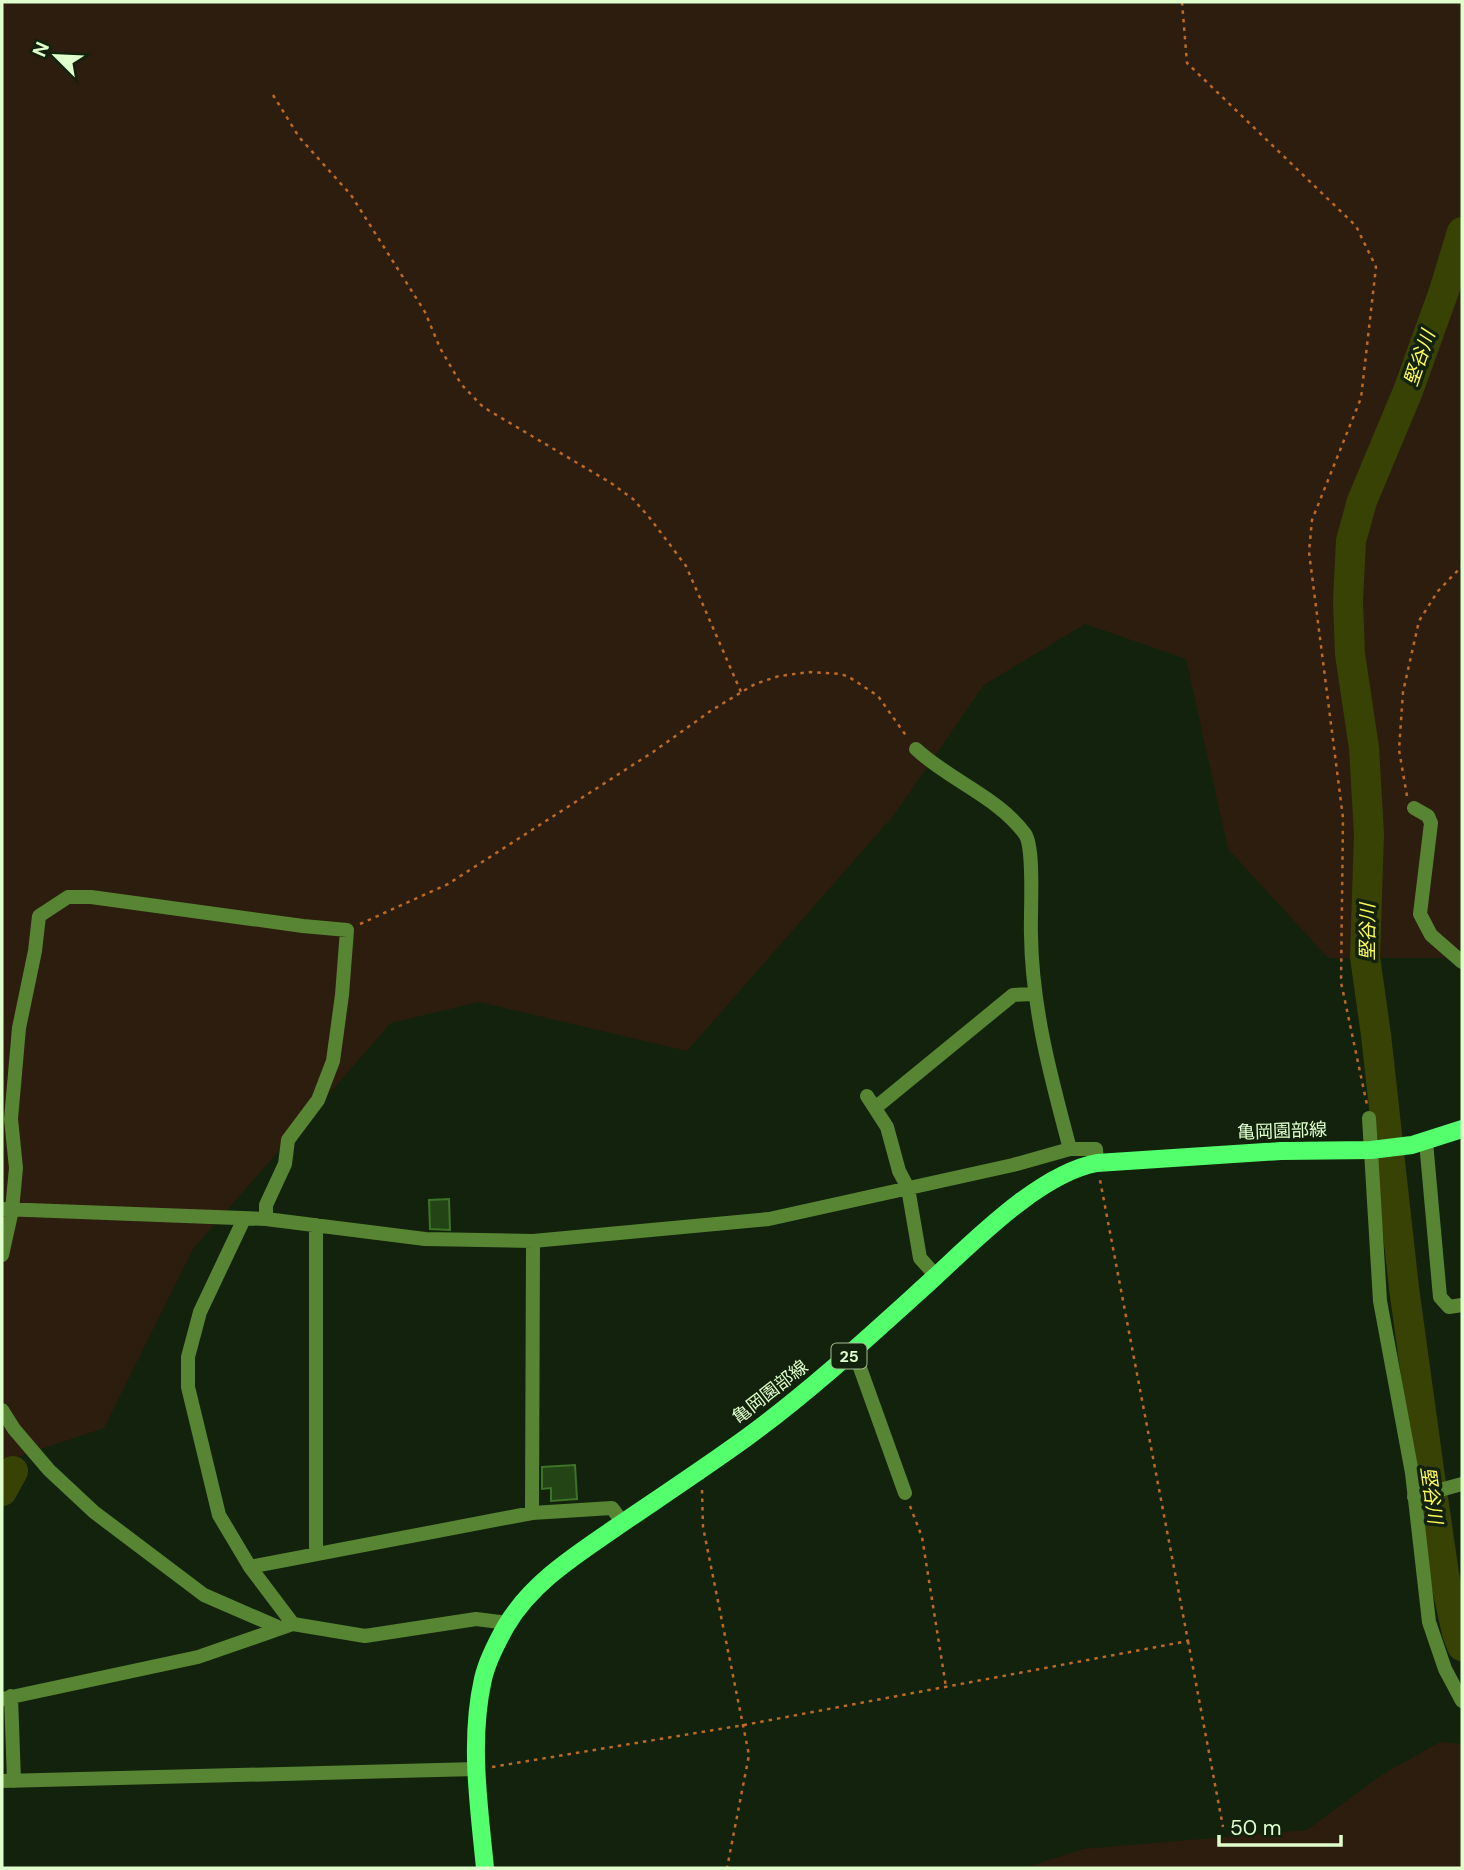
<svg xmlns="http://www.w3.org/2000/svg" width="1464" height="1870" font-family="'DM Sans','Noto Sans JP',sans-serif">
	<rect width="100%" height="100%" fill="#13220c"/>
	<path fill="#2d1d0e" d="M2 2H1462V958H1328L1228 849 1186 659 1085 624 984 685 894 815 687 1051 479 1002 391 1023 193 1249 104 1428 2 1462Z
		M1440 1742 1462 1744V1868H1024L1083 1849 1307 1830 1383 1774Z"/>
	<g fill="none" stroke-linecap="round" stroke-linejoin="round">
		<path stroke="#384205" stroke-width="30" d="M1462 232 1444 291 1408 391 1362 501 1351 541 1348 601 1350 654 1364 748 1369 834 1365 957 1376 1035 1404 1288 1430 1477 1444 1574 1457 1633 1462 1646
			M2 1491 13 1471"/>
	</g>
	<path fill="#234516" stroke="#3c7326" stroke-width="2" d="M449 1199 450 1230 430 1229 429 1200Z
		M575 1465 577 1499 551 1501V1488L542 1489V1467Z"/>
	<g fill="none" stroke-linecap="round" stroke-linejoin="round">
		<path stroke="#bc6a24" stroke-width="2.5" stroke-dasharray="3.5 5" stroke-linecap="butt" d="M1182 2 1187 63 1356 226 1376 267 1361 398 1312 520 1309 552 1343 818 1341 982 1367 1105
			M273 95 299 137 351 195 425 312 440 348 461 384 483 407 611 483 633 499 649 517 686 566 741 692
			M1407 796 1399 750 1403 692 1419 621 1438 591 1462 566
			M360 924 448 884 653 752 712 710 755 684 779 676 810 672 841 674 849 677 878 696 907 737
			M702 1490 703 1527 749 1755 727 1868
			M910 1506 922 1537 946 1687
			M1188 1641 1223 1827
			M492 1767 744 1725 1188 1641 1100 1180"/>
		<path stroke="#578533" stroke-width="14" d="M916 749C949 780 998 797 1025 834 1035 848 1030 914 1031 935 1032 1008 1051 1078 1070 1149
			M1414 808 1428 816 1431 823 1420 914 1431 935 1462 962
			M867 1096 887 1127 899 1171 908 1188 920 1258 936 1276
			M875 1108 1013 995 1034 994
			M1369 1118 1380 1301 1412 1473 1429 1622 1445 1669 1462 1701
			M1426 1142 1440 1297 1449 1307 1462 1305
			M2 1209 266 1219 425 1239 533 1241 769 1219 1013 1165 1070 1149H1096L1097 1163
			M244 1219 200 1312 188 1357V1387L219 1515 250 1567 293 1624
			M316 1225V1554
			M2 1255 12 1210 16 1168 11 1119 19 1028 35 951 39 916 68 897H91L303 926 347 930 342 995 333 1061 318 1100 288 1140 285 1164 266 1205V1219
			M854 1351 905 1493
			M2 1410 14 1429 49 1470 94 1512 204 1595 280 1628
			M532 1513 533 1241
			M250 1567 532 1513 612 1508 623 1523
			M11 1696 14 1781
			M2 1699 198 1657 293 1624 365 1636 476 1619 508 1623
			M2 1781 477 1769"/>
		<path stroke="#578533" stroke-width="14" d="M1414 1497 1462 1484"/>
		<path stroke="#54ff6d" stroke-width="18" d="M485 1868C479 1806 469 1741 483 1679 487 1661 497 1642 506 1626 531 1583 576 1555 615 1528 659 1498 703 1469 746 1438 813 1389 873 1333 935 1277 976 1239 1041 1173 1097 1163L1281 1151 1371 1150 1412 1145 1462 1129"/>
	</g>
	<g text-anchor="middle" stroke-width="7" stroke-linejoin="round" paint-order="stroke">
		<rect fill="#13220c" stroke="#a2bd93" stroke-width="2" x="831.5" y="1343.5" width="35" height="25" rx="5"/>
		<g font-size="16" font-weight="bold" fill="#dfffcd">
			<text x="849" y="1362">25</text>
		</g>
		<g font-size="18" fill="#dfffcd" stroke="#13220c">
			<text transform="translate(1282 1131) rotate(-2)" y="6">亀岡園部線</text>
			<text transform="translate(770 1392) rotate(-38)" y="6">亀岡園部線</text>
		</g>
		<g font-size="19" font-style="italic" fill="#fffc5b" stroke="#13220c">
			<text transform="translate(1419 358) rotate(-71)" y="7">堅谷川</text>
			<text transform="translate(1367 932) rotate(-90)" y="7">堅谷川</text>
			<text transform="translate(1432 1495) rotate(82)" y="7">堅谷川</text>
		</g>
	</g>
	<rect width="1464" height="1870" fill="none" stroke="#dfffcd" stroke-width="7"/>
	<g transform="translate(56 56) rotate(294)" stroke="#13220c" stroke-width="5" paint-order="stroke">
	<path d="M0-5L12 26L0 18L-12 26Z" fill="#dfffcd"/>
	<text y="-10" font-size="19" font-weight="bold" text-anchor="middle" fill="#dfffcd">N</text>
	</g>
	<path d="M1219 1835v10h122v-10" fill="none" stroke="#dfffcd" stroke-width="3.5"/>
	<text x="1230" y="1835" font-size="21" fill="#dfffcd" stroke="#13220c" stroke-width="5" paint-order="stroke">50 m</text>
</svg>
